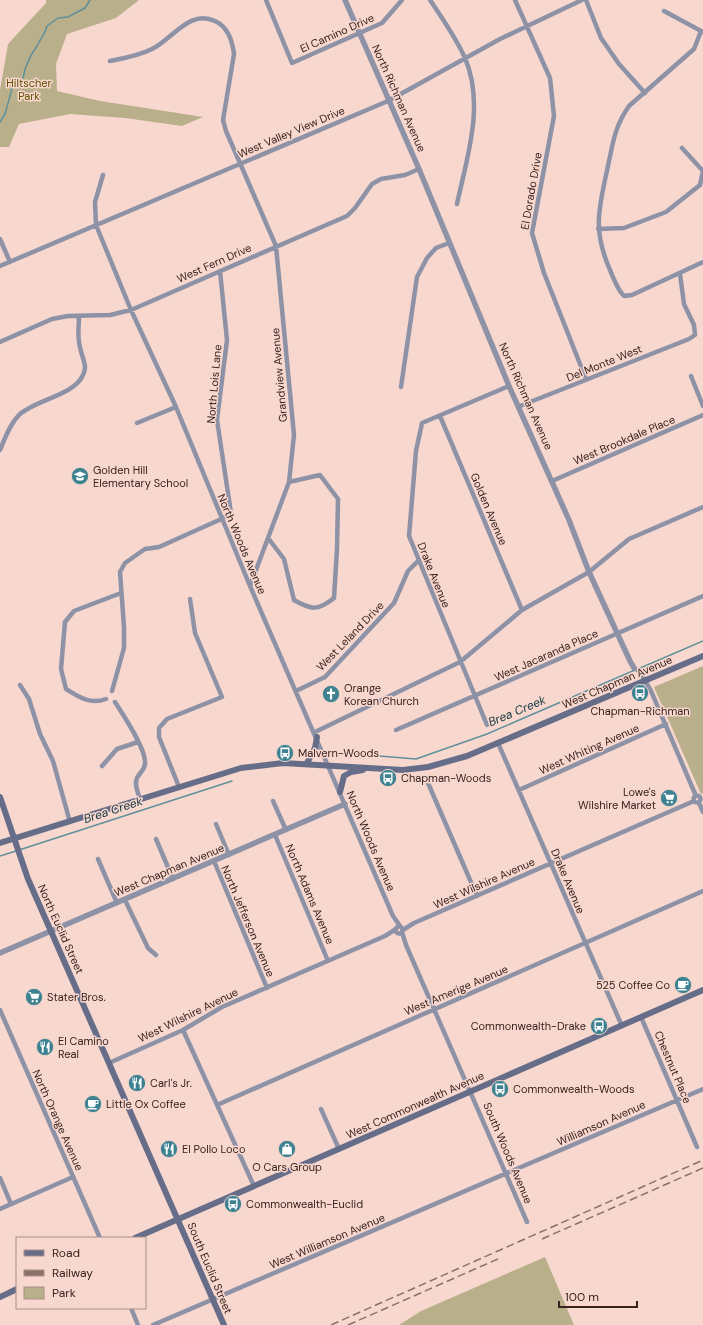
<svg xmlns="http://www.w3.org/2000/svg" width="703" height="1325" font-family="'DM Sans',sans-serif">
	<rect width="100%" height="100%" fill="#f8d7ce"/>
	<path fill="#b9af8a" d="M46 0H139L116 18 67 34 56 64 57 91 100 101 203 117 182 126 125 118 70 114 19 124 9 147H0V90L8 44 46 3Z
		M703 666V793L701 794 654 687Z
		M545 1257 574 1325H399L421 1311Z"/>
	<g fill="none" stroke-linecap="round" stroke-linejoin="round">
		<path stroke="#60909b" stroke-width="1.5" d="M0 122 5 114 13 85 23 78C25 66 30 56 37 46 41 38 45 34 47 26L58 18 68 17 85 8 90 0
			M638 669 703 641
			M330 752 416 759 487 734 635 670
			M19 850 232 781
			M0 856 16 851"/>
		<path stroke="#8d92a6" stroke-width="4.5" d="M266 0 292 63 382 23 402 0
			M430 0C443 19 456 38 465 58 485 105 467 157 457 204
			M515 0 550 78 554 116 532 233 544 273 586 379
			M586 0 601 38 619 64 645 93
			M664 11 703 32
			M701 31 694 49 629 106C615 126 613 142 608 166 599 208 592 229 610 270 614 279 617 289 624 296L632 295 703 262
			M110 61C125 58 138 56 152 49 173 39 189 9 215 21 228 27 232 40 234 54L223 120 226 131 276 246 294 435 289 482 250 586
			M103 175 95 202 96 225 131 310 176 407 250 586 393 916 400 926
			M598 229 624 228 666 212 700 185 703 171 682 148
			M0 239 10 262
			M0 266 388 101 500 39 582 0
			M0 342 52 319 68 316 110 315 131 310 347 216 355 208 372 184 381 179 405 175 419 169
			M691 376 703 406
			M401 387 417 277 427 258 436 248 449 243
			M520 406 689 339 695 335 694 325 684 304 680 274
			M440 416 522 610
			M137 423 176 407
			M0 450C5 438 10 424 19 415 37 398 82 395 85 368 85 361 81 354 80 347 77 337 79 326 79 316
			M552 481 703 415
			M268 538 284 559 294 600C311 610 318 611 334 598L337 549 338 499 320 475 289 482
			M634 668 640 672 651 691 696 796
			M20 685 29 699 40 734 53 761 70 822
			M112 691 124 648V627L120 572 125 563 145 549 159 547 228 516 231 513 217 420 227 340 220 271
			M296 691 325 677 394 603 408 571 418 561
			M106 699C90 705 79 697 66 689L61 669 65 622 74 611 121 593
			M115 702C124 716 144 746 145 761 146 769 140 772 137 778 134 784 138 793 140 799
			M487 725 409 536 416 451 422 423 509 386
			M396 730 703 596
			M315 732 460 662 522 610 589 572 629 539 703 507
			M498 743 622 1026
			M102 766 117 749 138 742
			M428 783 477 896
			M179 787 159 737V728L167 719 222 697 195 633 190 599
			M519 790 666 724
			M693.5 799a3.5 3.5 0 1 1 7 0a3.5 3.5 0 1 1-7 0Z
			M273 801 286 830
			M699 803 703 812
			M216 824 229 855
			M275 835 328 961
			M156 839 173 879
			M98 859 117 903
			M214 861 267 988
			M125 900 148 948 156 955
			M395.5 930a3.5 3.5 0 1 1 7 0a3.5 3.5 0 1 1-7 0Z
			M403 930 414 923 694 801
			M402 932 406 945 527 1222
			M0 1010 100 1238
			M641 1017 697 1147
			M183 1030 254 1186
			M109 1063 183 1030 222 1007 385 936 396 929
			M217 1105 703 891
			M321 1109 339 1149
			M0 1178 11 1204
			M0 1209 73 1177
			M131 1308 138 1325
			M153 1325 703 1089"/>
		<path stroke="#8d92a6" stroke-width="5.5" d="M345 0 419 169 509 386 569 520 589 572 630 661 634 668
			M0 953 345 804"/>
		<path stroke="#666d89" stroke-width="6" d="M307 763 315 748 317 737
			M340 792 344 776 351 772 363 770
			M0 797 28 879 224 1325
			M0 843 241 768 283 763 403 770 428 767 467 756 703 656
			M135 1238 703 990
			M0 1297 17 1289"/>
		<path stroke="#8b716a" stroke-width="1.5" stroke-dasharray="8 4" stroke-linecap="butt" d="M542 1239 703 1168
			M331 1325 703 1160
			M348 1325 500 1258"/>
	</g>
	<defs>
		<symbol id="school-disc" viewBox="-11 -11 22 22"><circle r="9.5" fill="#3e8291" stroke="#f8d7ce"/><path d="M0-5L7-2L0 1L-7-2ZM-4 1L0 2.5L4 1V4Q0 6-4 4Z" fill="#fff"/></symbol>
		<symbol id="bus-disc" viewBox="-11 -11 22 22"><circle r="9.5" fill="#3e8291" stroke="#f8d7ce"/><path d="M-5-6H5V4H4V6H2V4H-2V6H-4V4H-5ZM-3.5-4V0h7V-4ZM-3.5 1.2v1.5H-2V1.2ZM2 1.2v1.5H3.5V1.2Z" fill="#fff"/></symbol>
		<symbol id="church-disc" viewBox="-11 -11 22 22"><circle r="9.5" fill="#3e8291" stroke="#f8d7ce"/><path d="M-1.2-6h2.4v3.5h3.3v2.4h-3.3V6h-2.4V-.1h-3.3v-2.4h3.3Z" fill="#fff"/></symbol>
		<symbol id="supermarket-disc" viewBox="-11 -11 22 22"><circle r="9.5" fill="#3e8291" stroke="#f8d7ce"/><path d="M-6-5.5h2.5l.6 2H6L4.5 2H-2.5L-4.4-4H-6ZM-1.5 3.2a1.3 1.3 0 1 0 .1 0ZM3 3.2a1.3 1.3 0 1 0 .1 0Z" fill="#fff"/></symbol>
		<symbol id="cafe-disc" viewBox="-11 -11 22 22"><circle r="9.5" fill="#3e8291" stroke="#f8d7ce"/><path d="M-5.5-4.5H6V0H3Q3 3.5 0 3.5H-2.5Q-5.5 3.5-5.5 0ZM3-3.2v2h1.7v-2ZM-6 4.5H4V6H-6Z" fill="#fff"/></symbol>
		<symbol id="restaurant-disc" viewBox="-11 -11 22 22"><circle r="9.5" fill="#3e8291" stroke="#f8d7ce"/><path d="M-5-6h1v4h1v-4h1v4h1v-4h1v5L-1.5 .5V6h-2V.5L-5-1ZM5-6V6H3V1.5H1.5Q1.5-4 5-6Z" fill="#fff"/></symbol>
		<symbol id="shop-disc" viewBox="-11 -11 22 22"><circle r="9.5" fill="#3e8291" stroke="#f8d7ce"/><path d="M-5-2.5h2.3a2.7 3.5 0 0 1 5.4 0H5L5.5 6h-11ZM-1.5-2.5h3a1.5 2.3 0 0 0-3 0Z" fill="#fff"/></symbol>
	</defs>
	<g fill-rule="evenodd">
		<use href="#school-disc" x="70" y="466" width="20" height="20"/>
		<use href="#bus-disc" x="630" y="683" width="20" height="20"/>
		<use href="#church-disc" x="321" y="684" width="20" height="20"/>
		<use href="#bus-disc" x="275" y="743" width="20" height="20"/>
		<use href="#bus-disc" x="378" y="768" width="20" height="20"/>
		<use href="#supermarket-disc" x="659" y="788" width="20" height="20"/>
		<use href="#cafe-disc" x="673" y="975" width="20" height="20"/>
		<use href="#supermarket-disc" x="24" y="987" width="20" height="20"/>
		<use href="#bus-disc" x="589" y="1016" width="20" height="20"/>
		<use href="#restaurant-disc" x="35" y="1037" width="20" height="20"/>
		<use href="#restaurant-disc" x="127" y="1073" width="20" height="20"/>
		<use href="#bus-disc" x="490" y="1079" width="20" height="20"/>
		<use href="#cafe-disc" x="83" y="1094" width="20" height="20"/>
		<use href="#restaurant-disc" x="159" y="1139" width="20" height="20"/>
		<use href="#shop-disc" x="277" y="1139" width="20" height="20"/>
		<use href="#bus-disc" x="223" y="1194" width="20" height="20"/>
	</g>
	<g text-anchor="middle" stroke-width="3" stroke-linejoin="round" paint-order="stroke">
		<g font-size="11" fill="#37231e" stroke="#f8d7ce">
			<text transform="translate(337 33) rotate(-24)" y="4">El Camino Drive</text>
			<text transform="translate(399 98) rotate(66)" y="4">North Richman Avenue</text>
			<text transform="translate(291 132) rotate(-23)" y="4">West Valley View Drive</text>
			<text transform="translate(531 191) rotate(-80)" y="4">El Dorado Drive</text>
			<text transform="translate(214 263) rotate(-24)" y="4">West Fern Drive</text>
			<text transform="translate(604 363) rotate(-22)" y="4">Del Monte West</text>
			<text transform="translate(279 375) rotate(-95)" y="4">Grandview Avenue</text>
			<text transform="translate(214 384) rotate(-85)" y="4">North Lois Lane</text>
			<text transform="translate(526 396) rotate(66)" y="4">North Richman Avenue</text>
			<text transform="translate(624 440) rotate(-23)" y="4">West Brookdale Place</text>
			<text transform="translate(489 509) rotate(67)" y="4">Golden Avenue</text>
			<text transform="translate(242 544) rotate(67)" y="4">North Woods Avenue</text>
			<text transform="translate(434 575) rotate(68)" y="4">Drake Avenue</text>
			<text transform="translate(350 636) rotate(-46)" y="4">West Leland Drive</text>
			<text transform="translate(546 655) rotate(-24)" y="4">West Jacaranda Place</text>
			<text transform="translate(617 682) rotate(-23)" y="4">West Chapman Avenue</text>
			<text transform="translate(589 749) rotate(-24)" y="4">West Whiting Avenue</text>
			<text transform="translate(371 841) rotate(67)" y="4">North Woods Avenue</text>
			<text transform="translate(169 870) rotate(-23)" y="4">West Chapman Avenue</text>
			<text transform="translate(568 881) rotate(67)" y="4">Drake Avenue</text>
			<text transform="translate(484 883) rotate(-24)" y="4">West Wilshire Avenue</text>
			<text transform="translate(310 894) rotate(67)" y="4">North Adams Avenue</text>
			<text transform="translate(248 921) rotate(67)" y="4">North Jefferson Avenue</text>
			<text transform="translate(61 929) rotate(66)" y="4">North Euclid Street</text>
			<text transform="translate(456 990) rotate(-23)" y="4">West Amerige Avenue</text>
			<text transform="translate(188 1015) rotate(-26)" y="4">West Wilshire Avenue</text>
			<text transform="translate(673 1067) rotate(67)" y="4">Chestnut Place</text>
			<text transform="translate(415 1105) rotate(-24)" y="4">West Commonwealth Avenue</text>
			<text transform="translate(58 1120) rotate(66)" y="4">North Orange Avenue</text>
			<text transform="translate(601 1123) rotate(-24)" y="4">Williamson Avenue</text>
			<text transform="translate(508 1153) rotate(67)" y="4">South Woods Avenue</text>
			<text transform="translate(327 1241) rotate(-23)" y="4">West Williamson Avenue</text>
			<text transform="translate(210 1268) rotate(67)" y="4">South Euclid Street</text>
		</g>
		<g font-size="11" fill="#614f00" stroke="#f8d7ce">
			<text x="29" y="87">Hiltscher<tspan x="29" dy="13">Park</tspan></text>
		</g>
		<g font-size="11" fill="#37231e" stroke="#f8d7ce" text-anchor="start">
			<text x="93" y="474">Golden Hill<tspan x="93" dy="13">Elementary School</tspan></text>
			<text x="344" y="692">Orange<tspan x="344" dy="13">Korean Church</tspan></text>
			<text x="640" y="715" text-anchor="middle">Chapman-Richman</text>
			<text x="298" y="757">Malvern-Woods</text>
			<text x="401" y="782">Chapman-Woods</text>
			<text x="656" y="796" text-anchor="end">Lowe's<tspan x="656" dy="13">Wilshire Market</tspan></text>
			<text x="670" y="989" text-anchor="end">525 Coffee Co</text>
			<text x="47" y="1001">Stater Bros.</text>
			<text x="586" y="1030" text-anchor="end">Commonwealth-Drake</text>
			<text x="58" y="1045">El Camino<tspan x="58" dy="13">Real</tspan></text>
			<text x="150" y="1087">Carl's Jr.</text>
			<text x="513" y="1093">Commonwealth-Woods</text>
			<text x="106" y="1108">Little Ox Coffee</text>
			<text x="182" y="1153">El Pollo Loco</text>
			<text x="287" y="1171" text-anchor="middle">O Cars Group</text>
			<text x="246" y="1208">Commonwealth-Euclid</text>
		</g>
		<g font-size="12" font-style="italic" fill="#123840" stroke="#f8d7ce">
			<text transform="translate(517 711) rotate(-23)" y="4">Brea Creek</text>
			<text transform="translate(113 810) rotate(-18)" y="4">Brea Creek</text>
		</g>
	</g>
	<rect x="16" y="1237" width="130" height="72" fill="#f8d7ce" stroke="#ab8f88"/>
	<rect x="24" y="1250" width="20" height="6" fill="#666d89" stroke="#ab8f88"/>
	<text x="52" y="1257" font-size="12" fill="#37231e">Road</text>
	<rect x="24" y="1270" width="20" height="6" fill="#8b716a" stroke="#ab8f88"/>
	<text x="52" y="1277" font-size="12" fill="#37231e">Railway</text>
	<rect x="24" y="1287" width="20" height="12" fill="#b9af8a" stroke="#ab8f88"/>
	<text x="52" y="1297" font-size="12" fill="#37231e">Park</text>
	<path d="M559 1301v6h78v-6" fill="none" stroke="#37231e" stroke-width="2"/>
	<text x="565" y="1301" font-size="12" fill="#37231e" stroke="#f8d7ce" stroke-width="3" paint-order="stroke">100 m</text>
</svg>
